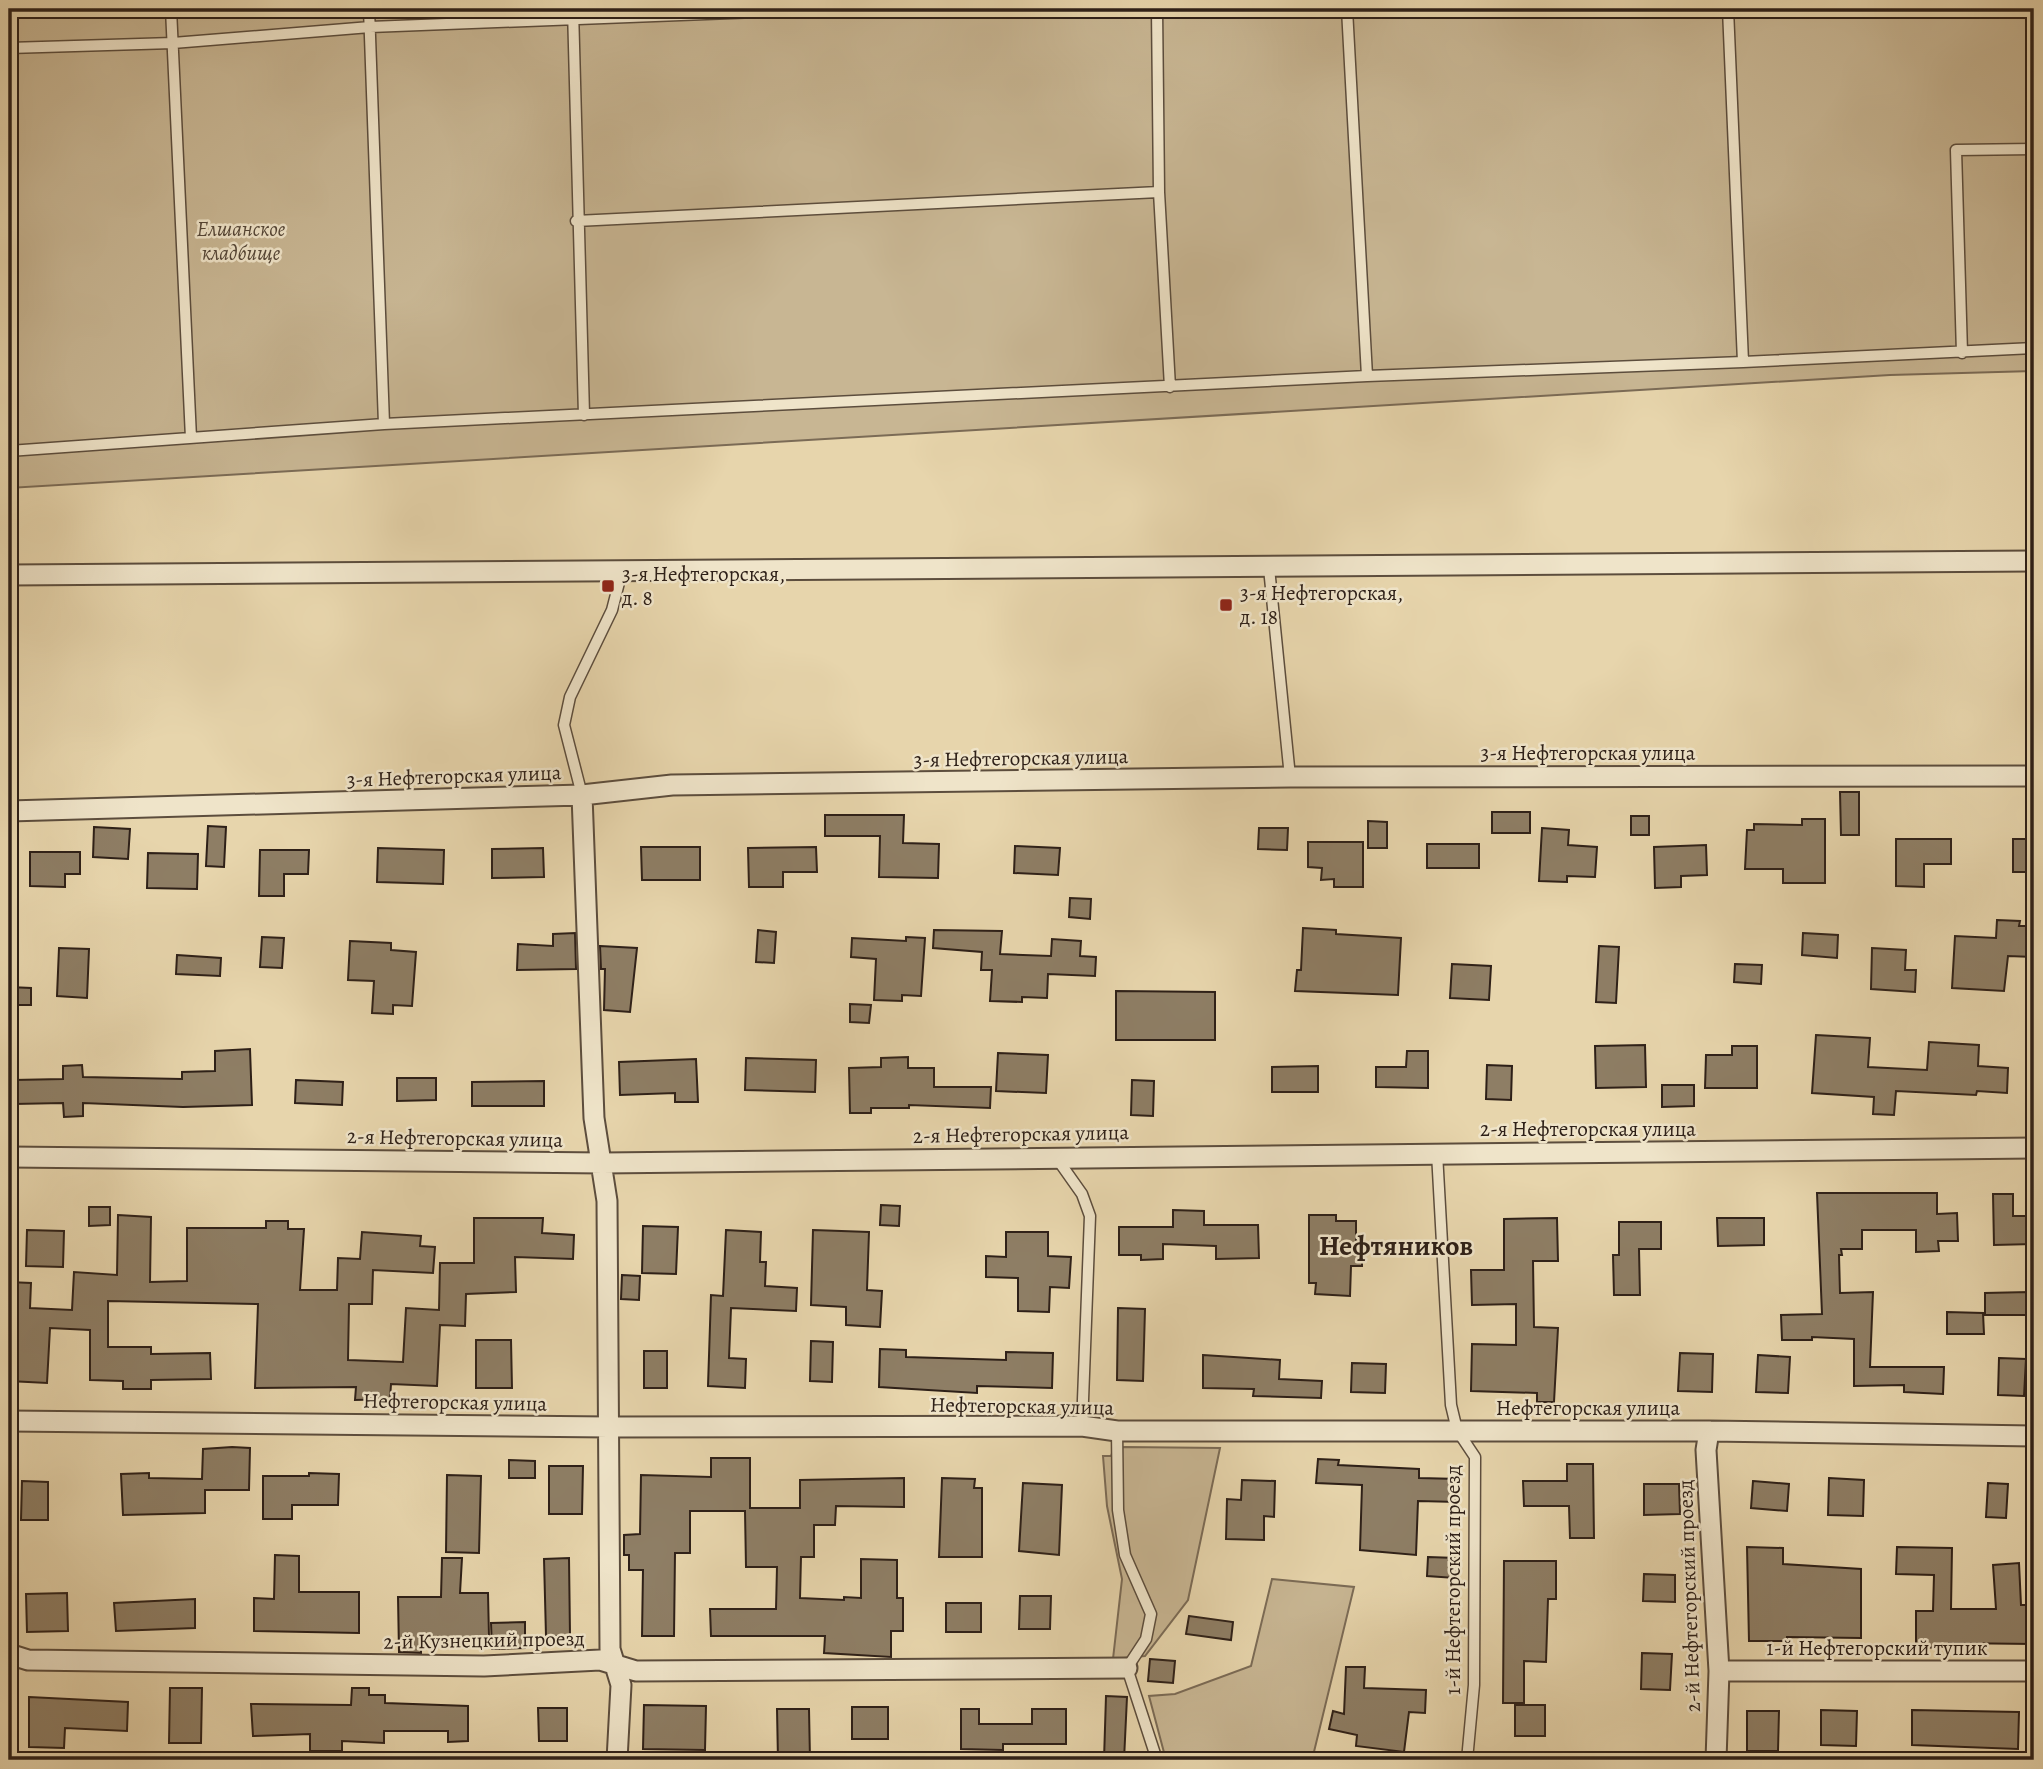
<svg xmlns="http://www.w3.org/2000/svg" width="2043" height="1769" font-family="Alegreya,serif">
	<rect width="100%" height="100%" fill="#e7d5ac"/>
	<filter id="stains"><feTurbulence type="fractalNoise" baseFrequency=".00286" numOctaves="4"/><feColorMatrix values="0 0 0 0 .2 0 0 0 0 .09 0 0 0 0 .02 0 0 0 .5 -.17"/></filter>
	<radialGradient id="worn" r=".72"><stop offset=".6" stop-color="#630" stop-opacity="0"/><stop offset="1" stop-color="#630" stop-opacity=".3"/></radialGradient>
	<path fill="#c8b693" stroke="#7b6b56" stroke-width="2" d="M9 9H2034V371L1890 375 9 488Z
		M1125 1447 1220 1448 1188 1600 1145 1656 1113 1659 1122 1579 1107 1506 1103 1456H1111L1114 1448Z
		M1272 1579 1354 1587 1312 1760H1166L1149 1696 1175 1694 1251 1666Z"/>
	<path fill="#8e7e65" stroke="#2e2018" stroke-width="2" d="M1840 792H1859V835H1841Z
		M1492 812H1530V833H1492Z
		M825 815H904L903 843 939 844 938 878 879 877 880 836H825Z
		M1631 816H1649V835H1631Z
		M1802 819H1825V883H1783V869H1745L1747 830H1754V824L1802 825Z
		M1368 821 1387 822V848H1368Z
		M208 826 226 827 224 867 206 866Z
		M94 827 130 829 128 859 93 857Z
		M1259 828H1288L1287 850 1258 849Z
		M1542 828 1569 830 1568 845 1597 847 1595 877 1567 876V882L1539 881Z
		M1896 839H1951V864H1924V887L1896 886Z
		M2013 839H2034V872H2013Z
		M1308 842H1363V887H1334V879L1321 880 1322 868 1308 867Z
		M1427 844H1479V868H1427Z
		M1706 845 1707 875 1681 876V887L1655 888 1654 847Z
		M1015 846 1060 848 1058 875 1014 873Z
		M641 847H700V880H642Z
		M816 847 817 872H783V887H749L748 848Z
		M378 848 444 850 443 884 377 882Z
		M543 848 544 877 492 878V849Z
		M260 850H309L308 874H284V896H259Z
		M30 852H80V874H65V887L30 886Z
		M148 853 198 854 197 889 147 888Z
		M1070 898 1091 899 1090 919 1069 917Z
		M1997 920 2020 921 2019 926H2034V957L2008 956 2004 991 1952 988 1955 936 1996 938Z
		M1303 928 1336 930V934L1401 938 1398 995 1295 991 1297 970H1301Z
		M758 930 776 932 774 963 756 962Z
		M934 930 1002 931 1000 954 1051 956 1052 939 1081 941 1080 956 1096 957 1095 976 1048 974 1047 998 1022 997V1002L990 1001 992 970H981L982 952 933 948Z
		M575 933 576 969 517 970 518 944 553 946V934Z
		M1803 933 1838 935 1837 958 1802 955Z
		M262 937 284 938 282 968 260 967Z
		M906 937 925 938 921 996 902 995V1001L874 1000 876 959 851 957 852 938 906 941Z
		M350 941 391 943V950L416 952 412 1006 393 1005V1014L372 1013 374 981 348 980Z
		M600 946 637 948 630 1012 604 1010 605 969H601Z
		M1599 946 1619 947 1616 1003 1596 1002Z
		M59 948 89 949 87 998 57 996Z
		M1872 948 1906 950 1905 970H1916L1915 992 1871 989Z
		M177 955 221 958 220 976 176 974Z
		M1452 964 1491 966 1489 1000 1450 998Z
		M1735 964 1762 965 1761 984 1734 982Z
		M9 987 31 988V1005H9Z
		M1116 991 1215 992V1040H1116Z
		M850 1004 871 1005 869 1023 850 1022Z
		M1816 1035 1870 1038 1868 1067 1927 1070 1929 1042 1979 1045 1978 1066 2008 1068 2007 1093 1977 1091 1976 1095 1896 1091 1894 1115 1873 1114 1874 1097 1812 1093Z
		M1645 1045 1646 1087 1596 1088 1595 1046Z
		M1732 1046H1757V1088H1705L1706 1055H1732Z
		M250 1049 252 1105 183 1107 83 1103V1116L64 1117 63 1103 14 1104V1080L63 1079V1066L82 1065 83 1077 182 1079V1072L215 1071V1051Z
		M1407 1051H1428V1088L1376 1087V1067H1406Z
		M998 1053 1048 1055 1046 1093 996 1091Z
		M908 1057V1068H934V1087H991L990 1108 909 1105V1108H871V1113H850L849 1068 881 1067V1058Z
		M746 1058 816 1060 815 1092 745 1090Z
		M696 1059 698 1102H675V1093L620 1095 619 1062Z
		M1487 1065 1512 1066 1511 1100 1486 1099Z
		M1318 1066V1092H1272V1067Z
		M397 1078H436V1100L397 1101Z
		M296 1080 343 1082 342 1105 295 1103Z
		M1132 1080 1154 1081 1153 1116 1131 1115Z
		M544 1081V1106H472V1082Z
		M1662 1085H1694V1106L1662 1107Z
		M1817 1193H1937V1214L1957 1213 1958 1241H1938L1939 1251 1916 1252V1230H1862V1249H1841L1842 1255H1839L1840 1293 1873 1292 1870 1367H1944L1943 1394 1904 1392V1385L1854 1386V1339L1812 1337V1340H1782L1781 1315 1822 1314Z
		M1993 1194H2013V1216H2034V1244L1994 1245Z
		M881 1205 900 1206 899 1226 880 1225Z
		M89 1207H110V1225L89 1226Z
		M1173 1210 1204 1211V1225H1258L1259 1258 1216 1259V1246L1163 1244V1259L1141 1260V1255H1119V1227H1173Z
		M118 1215 151 1217 150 1282 187 1281V1228H266V1221H288V1229H304L300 1290H337L338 1258 360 1259 362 1232 421 1236 420 1246 435 1247 433 1273 373 1270 372 1304H349L348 1360 403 1362 406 1308 439 1310 440 1263H474V1218H543L542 1233 574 1235 573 1259 515 1257 516 1292 466 1294 465 1326 440 1325 437 1386 391 1384 390 1399 355 1400 356 1387 255 1388 258 1304 108 1301V1347H151V1354L210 1353 211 1379 151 1380V1389H123V1381L90 1380V1330L50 1328 47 1383 9 1381V1282L31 1283 30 1308 72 1310 74 1272 117 1275Z
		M1309 1215H1336V1221H1356V1241H1362V1266H1351L1350 1296 1315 1294 1316 1283H1309Z
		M1557 1218 1558 1261H1533L1534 1327 1558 1328 1554 1402H1537V1393L1471 1391 1472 1344 1516 1345V1304L1472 1305 1471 1270H1504V1219Z
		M1717 1218H1764V1245L1718 1246Z
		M1619 1222H1661V1249H1639L1640 1295H1614L1613 1255H1619Z
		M643 1226 678 1227 676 1274 642 1273Z
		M27 1230 64 1231 63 1267 26 1266Z
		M726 1230 761 1232 760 1262H766L765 1286 797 1288 796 1311 731 1308 729 1358 746 1359 745 1388 708 1386 711 1295 723 1296Z
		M813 1230 869 1232 867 1290 882 1291 880 1327 846 1325V1307L811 1305Z
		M1006 1232H1048V1256L1071 1257 1069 1288 1050 1287 1049 1312 1018 1311V1278L986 1277V1256L1006 1257Z
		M622 1275 640 1276 639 1300 621 1299Z
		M2029 1292V1315H1985V1293Z
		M1118 1308 1145 1309 1143 1381 1117 1380Z
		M1947 1312 1983 1313 1984 1334H1947Z
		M476 1340H511L512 1388H476Z
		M811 1341 833 1342 832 1382 810 1381Z
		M880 1349 906 1350V1357L1006 1360V1352L1053 1353 1052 1388 977 1386V1393L879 1387Z
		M644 1351H667V1388H644Z
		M1680 1353 1713 1354 1712 1392 1678 1391Z
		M1203 1355 1280 1360 1279 1379 1322 1381 1321 1398 1253 1396 1254 1389 1203 1388Z
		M1758 1355 1790 1357 1788 1393 1756 1392Z
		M1999 1358 2026 1359 2024 1396 1998 1395Z
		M1352 1363 1386 1364 1385 1393 1351 1392Z
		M232 1447 250 1448 249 1490H205V1513L123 1515 121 1474 149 1473V1478L202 1479 203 1449Z
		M711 1458H750V1508H800V1480L904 1478V1507L836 1506 835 1525H814V1557H801L800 1598 844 1600V1597L861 1598V1559L897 1560V1598H903V1631H891V1657L824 1653 825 1636H711L710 1609H776L777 1567H746L745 1511H690V1553H675L674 1636H642L643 1570H629V1555H624V1535L640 1534 641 1475 711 1477Z
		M1318 1459 1339 1460 1338 1465 1419 1469V1478L1459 1479 1458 1502 1418 1501 1416 1555 1360 1550 1362 1485 1316 1483Z
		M509 1460 535 1461V1478H509Z
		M1567 1464H1593L1594 1538H1570L1569 1506H1524L1523 1481H1567Z
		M549 1466H583L582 1514H549Z
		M309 1473 339 1474 338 1505H292V1519H263V1476H309Z
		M447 1475 481 1476 479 1553 446 1552Z
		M942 1478 975 1479 974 1488H982V1557H939Z
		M1829 1478 1864 1480 1863 1516 1828 1515Z
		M1242 1480 1275 1481 1274 1517 1264 1516V1540L1226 1539 1227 1499 1241 1500Z
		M22 1481 48 1482V1520H21Z
		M1753 1481 1789 1484 1787 1511 1751 1508Z
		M1023 1483 1062 1485 1059 1555 1019 1551Z
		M1988 1483 2008 1484 2006 1518 1986 1517Z
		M1644 1484H1679L1680 1514 1644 1515Z
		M1747 1547 1783 1548V1564L1861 1569V1638L1787 1637V1641H1749Z
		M1897 1547 1952 1548 1951 1609H1996L1993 1565 2019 1563 2021 1605H2034V1644L1949 1643V1647L1916 1648V1611H1933L1934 1575 1896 1574Z
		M275 1555 299 1556V1592H359V1633L254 1631V1598L274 1599Z
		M1428 1557 1456 1558 1455 1578 1427 1576Z
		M442 1558H462L460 1593H488L489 1637 421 1638V1653L399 1652 398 1597H441Z
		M569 1558 570 1636H546L544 1559Z
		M1504 1561H1556V1599H1548L1546 1662 1524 1661V1703H1503Z
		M1644 1574 1675 1575V1602L1643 1601Z
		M67 1593 68 1631 27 1632 26 1594Z
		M1020 1596H1051L1050 1629H1019Z
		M195 1599V1628L116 1631 114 1603Z
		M946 1603H981V1632H946Z
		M1189 1616 1233 1622 1231 1640 1186 1634Z
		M525 1622V1648L492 1649 491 1623Z
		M1642 1653 1672 1654 1670 1690 1641 1689Z
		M1150 1659 1175 1661 1173 1683 1148 1681Z
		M1346 1667H1365L1364 1688 1426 1690 1425 1713 1409 1712 1404 1752 1356 1746 1357 1735 1329 1729 1333 1711 1344 1714Z
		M170 1688H202L201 1743H169Z
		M352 1688H369V1695H385V1703L468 1706V1741L448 1742V1731H384V1743L342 1741V1751H310V1734L253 1736 251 1704 351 1705Z
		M1106 1696 1127 1697 1124 1760H1104Z
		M29 1697 128 1702 127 1731 65 1728 64 1748 29 1747Z
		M644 1705 706 1706 705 1750 643 1749Z
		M1515 1705H1545V1736H1515Z
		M852 1707H888V1739H852Z
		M538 1708H567V1741H539Z
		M777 1709H809L810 1760H778Z
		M961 1709H979V1724H1032V1709H1066V1744H1003V1750L961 1749Z
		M1821 1710 1857 1711 1856 1746 1821 1745Z
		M1912 1710 2019 1712 2018 1749 1912 1745Z
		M1747 1711H1779L1778 1751H1747Z"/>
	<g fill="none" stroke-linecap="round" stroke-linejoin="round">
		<defs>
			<path id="service" d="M171 9 191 438
				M369 9 384 424
				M573 9 584 415
				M1157 9 1159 192 1170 387
				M1347 9 1367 376
				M1728 9 1743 362
				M9 48 173 43 370 27 836 9
				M576 221 1159 192
				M1962 353 1956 150 2034 149
				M9 451 384 424 1367 376 1743 362 2034 348
				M1269 568 1290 777
				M582 795 564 725 570 697 612 610 622 571
				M1437 1153 1451 1405 1457 1430 1475 1457 1474 1685 1467 1760
				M1058 1160 1082 1194 1090 1216 1082 1426
				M1117 1431 1118 1510 1125 1555 1151 1614 1146 1639 1127 1668 1157 1760"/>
			<path id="minor" d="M9 575 2034 561
				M582 795 594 1118 607 1201 610 1649 621 1685 617 1760
				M9 811 582 795 672 785 1290 777 2034 776
				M9 1157 603 1163 2034 1148
				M9 1421 609 1427 1082 1426 1117 1431H1709L2034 1436
				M1709 1431 1706 1450 1719 1671 1716 1760
				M9 1654 28 1660 484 1666 600 1660 636 1671 1127 1668
				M1719 1671H2034"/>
		</defs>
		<use href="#service" stroke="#5c4d3d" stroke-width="13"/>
		<use href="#minor" stroke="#5c4d3d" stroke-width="23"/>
		<use href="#service" stroke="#efe4c9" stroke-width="10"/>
		<use href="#minor" stroke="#efe4c9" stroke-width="19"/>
	</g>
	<g fill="#8f2418" stroke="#efe4c9" stroke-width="2.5">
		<rect x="601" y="579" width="14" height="14" rx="3.5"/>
		<rect x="1219" y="598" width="14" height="14" rx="3.5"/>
	</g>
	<g text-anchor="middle" stroke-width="5" stroke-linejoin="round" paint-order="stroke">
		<g font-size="21" font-style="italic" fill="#544637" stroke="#efe4c9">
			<text x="241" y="236">Елшанское<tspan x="241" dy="24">кладбище</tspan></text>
		</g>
		<g font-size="21" fill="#2e2018" stroke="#efe4c9" text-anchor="start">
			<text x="622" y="581">3-я Нефтегорская,<tspan x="622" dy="24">д. 8</tspan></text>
			<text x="1240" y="600">3-я Нефтегорская,<tspan x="1240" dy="24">д. 18</tspan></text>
		</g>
		<g font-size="21" fill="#2e2018" stroke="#efe4c9">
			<text x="1588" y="760">3-я Нефтегорская улица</text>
			<text transform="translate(1021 758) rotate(-1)" y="7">3-я Нефтегорская улица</text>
			<text transform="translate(454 776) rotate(-2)" y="7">3-я Нефтегорская улица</text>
			<text x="1588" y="1136">2-я Нефтегорская улица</text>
			<text transform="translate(1021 1134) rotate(-1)" y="7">2-я Нефтегорская улица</text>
			<text transform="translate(455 1138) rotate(1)" y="7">2-я Нефтегорская улица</text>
			<text transform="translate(455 1402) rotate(1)" y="7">Нефтегорская улица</text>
			<text transform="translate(1022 1406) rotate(1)" y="7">Нефтегорская улица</text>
			<text x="1588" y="1415">Нефтегорская улица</text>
			<text transform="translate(1453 1580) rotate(-90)" y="7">1-й Нефтегорский проезд</text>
			<text transform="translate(1689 1596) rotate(-92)" y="7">2-й Нефтегорский проезд</text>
			<text transform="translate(484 1640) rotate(-1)" y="7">2-й Кузнецкий проезд</text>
			<text x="1877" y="1655">1-й Нефтегорский тупик</text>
		</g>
		<g font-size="28" font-weight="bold" fill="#2e2018" stroke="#efe4c9">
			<text x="1396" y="1255">Нефтяников</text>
		</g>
	</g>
	<rect width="2043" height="1769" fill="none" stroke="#e7d5ac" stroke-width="35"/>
	<rect x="10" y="10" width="2022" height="1748" fill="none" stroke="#2e2018" stroke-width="3.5"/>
	<rect x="18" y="18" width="2008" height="1734" fill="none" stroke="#2e2018" stroke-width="2"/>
	<rect width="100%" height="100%" filter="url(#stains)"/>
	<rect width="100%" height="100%" fill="url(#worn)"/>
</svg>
